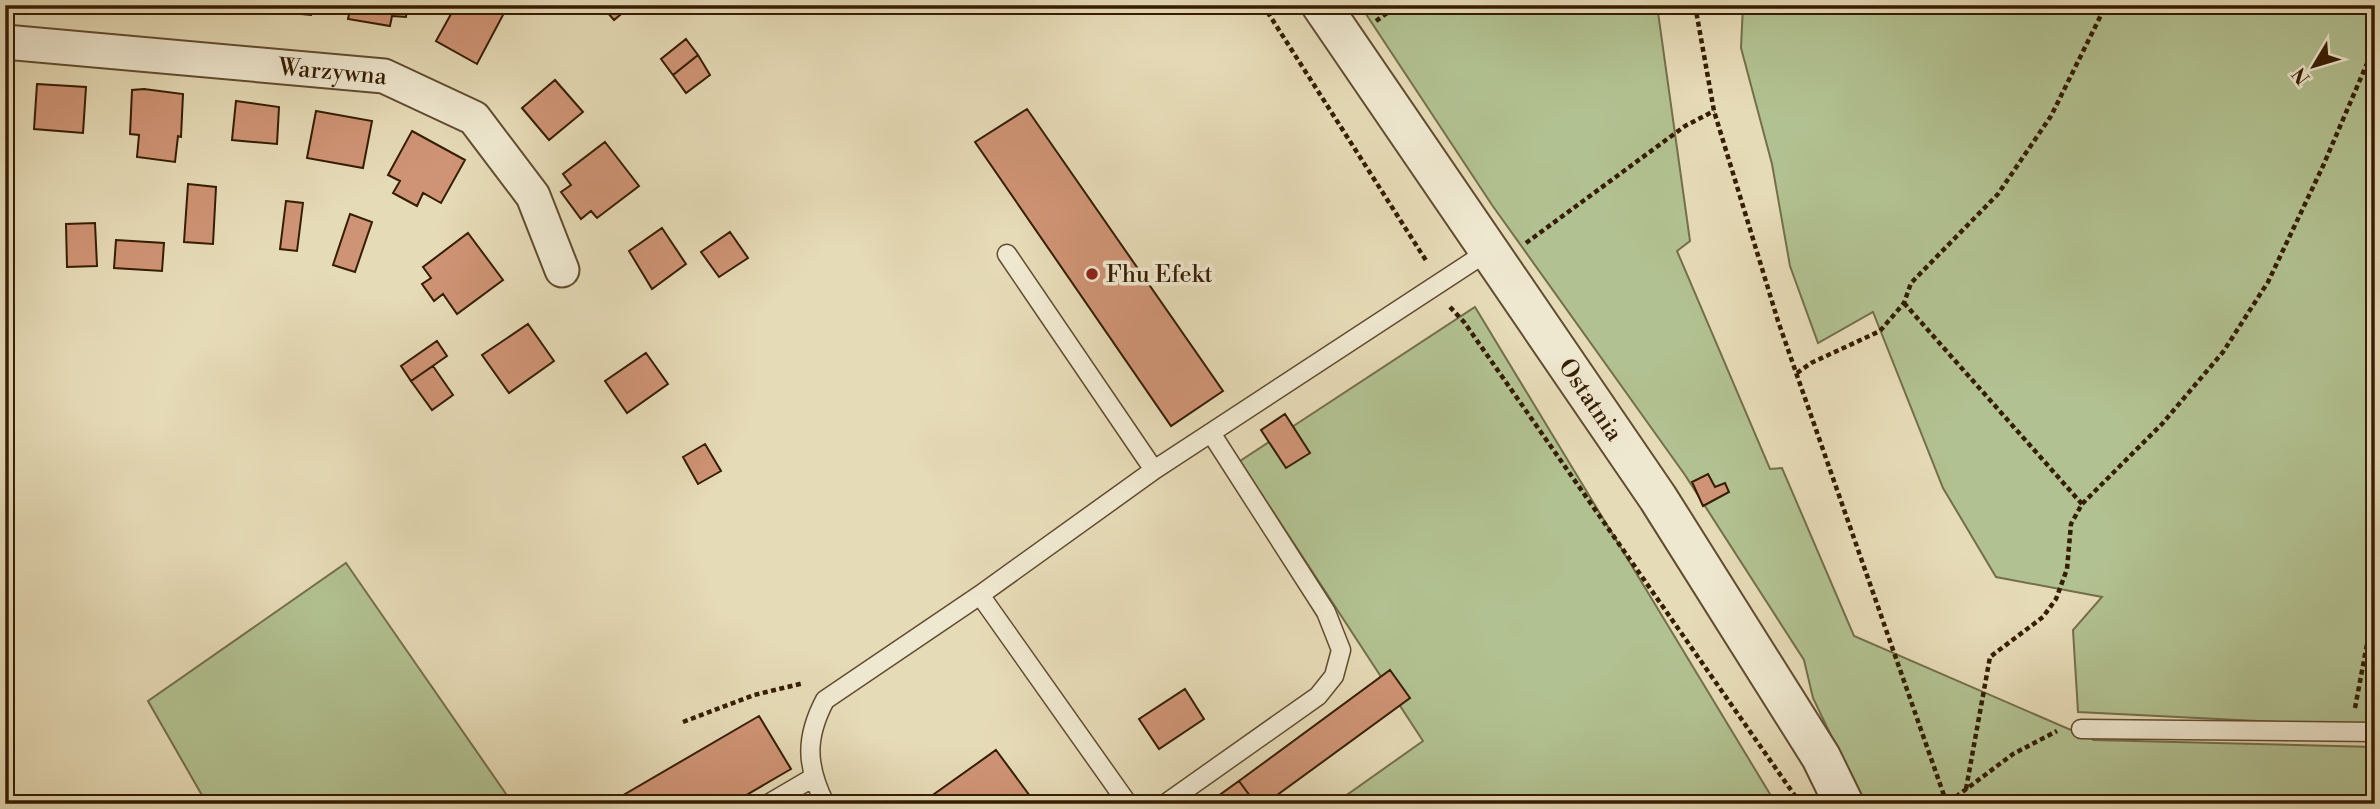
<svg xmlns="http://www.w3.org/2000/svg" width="2380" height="809" font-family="'Libre Bodoni',serif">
	<rect width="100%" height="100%" fill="#e6dbb7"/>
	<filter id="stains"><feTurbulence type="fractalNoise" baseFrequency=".00286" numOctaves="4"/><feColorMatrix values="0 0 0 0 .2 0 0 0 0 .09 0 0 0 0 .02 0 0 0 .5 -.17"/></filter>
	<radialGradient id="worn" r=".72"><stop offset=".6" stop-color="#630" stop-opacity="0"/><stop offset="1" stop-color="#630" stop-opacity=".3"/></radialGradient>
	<path fill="#b2c191" stroke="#746f4a" stroke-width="2" d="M1360 5H1657L1690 241 1677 251 1770 469 1782 468 1854 636 2094 740 2375 747V804H1864L1813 698 1804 660 1685 475 1492 205Z
		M1743 5H2375V727L2078 712 2073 630 2102 597 1996 577 1943 488 1873 312 1818 343 1790 266 1772 164 1741 48Z
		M1475 307 1776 804H1334L1423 741 1240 461Z
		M346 563 513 804H207L148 701Z"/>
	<path fill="#cf9475" stroke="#351d02" stroke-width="2" d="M268 5H312L311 15 268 11Z
		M351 5H407L406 17 392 16 390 26 348 19Z
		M456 5H486L503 15 477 64 436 41Z
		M601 5H632L614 20Z
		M686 39 698 55 673 75 661 59Z
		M698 55 710 75 686 93 673 75Z
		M555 80 583 112 549 140 522 108Z
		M37 84 86 87 83 133 34 129Z
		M144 89 183 94 181 137 178 136 175 162 137 157 139 135 130 134 132 90Z
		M236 101 279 107 277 144 232 140Z
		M1027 109 1223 391 1171 426 975 142Z
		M316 111 372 121 363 168 307 158Z
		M412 131 465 160 441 203 423 193 417 206 393 193 400 181 388 175Z
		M605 142 639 186 597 218 591 211 581 219 561 192 571 185 563 174Z
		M188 184 216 187 213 244 184 242Z
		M286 201 303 203 297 251 280 249Z
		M350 214 372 222 355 272 333 265Z
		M95 223 97 266 67 267 66 224Z
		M662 228 686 264 652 289 629 251Z
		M730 232 748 258 719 277 701 252Z
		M468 233 503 280 457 314 443 294 434 301 422 284 431 278 423 267Z
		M116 240 164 243 162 271 114 268Z
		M528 324 554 361 509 393 482 355Z
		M437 341 447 356 411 381 401 366Z
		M646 353 668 384 627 413 605 381Z
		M433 366 453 395 432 410 411 381Z
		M1285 414 1310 453 1286 468 1261 430Z
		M705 444 721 471 698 484 683 457Z
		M1708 474 1715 487 1725 483 1729 492 1703 506 1692 482Z
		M1390 670 1410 698 1265 804H1256L1239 781Z
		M1185 689 1204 719 1159 749 1139 719Z
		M759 716 791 769 731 804H608Z
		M996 750 1030 796 1019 804H935L930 797Z
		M1239 781 1256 804H1207Z"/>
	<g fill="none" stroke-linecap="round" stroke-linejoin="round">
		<defs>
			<path id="service" d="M1007 254 1154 470
				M980 595 1128 804
				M2081 729 2375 732
				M768 804 814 777
				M825 804C806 765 805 738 825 700L980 595 1154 470 1487 252
				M1165 804 1318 696 1334 676 1341 650 1326 612 1211 433"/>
			<g id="minor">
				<path id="s1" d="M5 42 384 76 474 118 533 196 562 270"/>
			</g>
			<g id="tertiary">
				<path id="s2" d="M1321 5 1658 498 1821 757 1844 804"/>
			</g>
		</defs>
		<use href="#service" stroke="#614c2f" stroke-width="21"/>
		<use href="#minor" stroke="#614c2f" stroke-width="37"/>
		<use href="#tertiary" stroke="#614c2f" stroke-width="42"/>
		<path stroke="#351d02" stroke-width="4.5" stroke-dasharray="5 3.5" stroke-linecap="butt" d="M1263 5 1427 262
			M1695 5 1714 111 1778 321 1947 804
			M1376 21 1398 5
			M1526 243 1685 126 1714 111
			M1904 303 2082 504
			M1450 307 1464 322 1800 803
			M1797 373 1811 363 1880 331 1904 303 1911 283 1998 194 2051 116 2106 5
			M2355 708 2368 639 2375 628
			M683 722 754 695 804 683
			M1966 789 1990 657 2043 617 2056 599 2067 569 2071 524 2082 504 2162 424 2223 352 2268 282 2323 166 2375 45
			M1949 802 2013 754 2057 731"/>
		<use href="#service" stroke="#efe8d0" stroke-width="18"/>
		<use href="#minor" stroke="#efe8d0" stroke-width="33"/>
		<use href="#tertiary" stroke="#efe8d0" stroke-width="38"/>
	</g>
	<circle fill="#8f2418" stroke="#efe8d0" stroke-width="2.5" cx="1092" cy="274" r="7"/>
	<g text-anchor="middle" stroke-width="7" stroke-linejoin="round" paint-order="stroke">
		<g font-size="24" fill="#351d02" stroke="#efe8d0">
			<text dy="8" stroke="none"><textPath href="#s1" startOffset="329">Warzywna</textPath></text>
			<text dy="8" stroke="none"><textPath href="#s2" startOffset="478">Ostatnia</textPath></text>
		</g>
		<g font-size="24" fill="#351d02" stroke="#efe8d0" text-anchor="start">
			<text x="1106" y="282">Fhu Efekt</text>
		</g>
	</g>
	<rect width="2380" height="809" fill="none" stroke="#e6dbb7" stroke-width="28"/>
	<rect x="7" y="7" width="2366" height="795" fill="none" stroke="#351d02" stroke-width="3.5"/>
	<rect x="14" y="14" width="2352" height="781" fill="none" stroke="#351d02" stroke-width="2"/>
	<g transform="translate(2314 66) rotate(232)" stroke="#efe8d0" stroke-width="5" paint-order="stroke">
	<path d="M0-5L12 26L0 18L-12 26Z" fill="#351d02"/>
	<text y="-10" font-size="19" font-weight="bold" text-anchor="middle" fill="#351d02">N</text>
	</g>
	<rect width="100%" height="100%" filter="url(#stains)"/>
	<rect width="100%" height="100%" fill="url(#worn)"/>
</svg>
